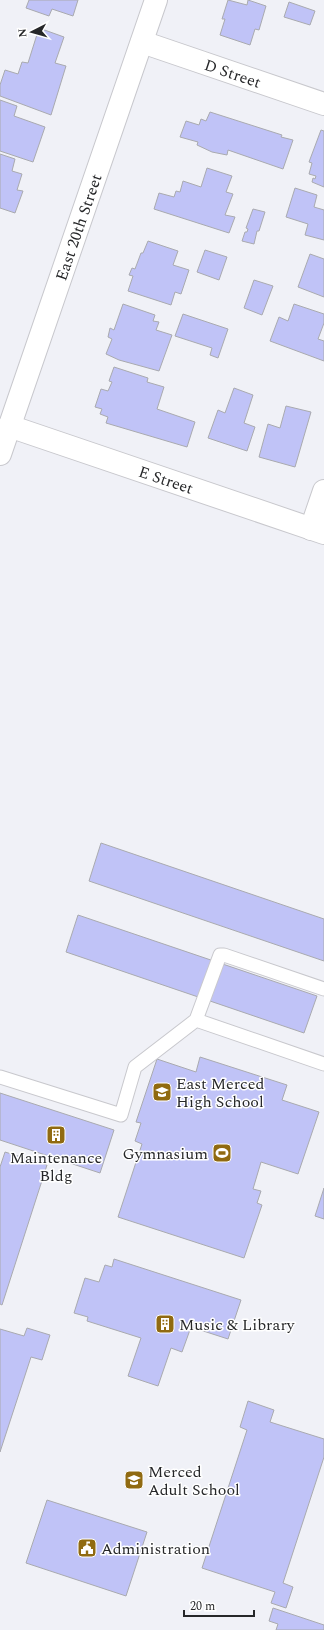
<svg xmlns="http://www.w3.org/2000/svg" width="324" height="1630" font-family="Spectral,serif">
	<rect width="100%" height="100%" fill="#f0f1f7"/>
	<path fill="#c0c3f7" stroke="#a9aaaf" d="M29 0H78L73 16 52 9 49 16 26 8Z
		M228 0 247 5 248 0 266 6 259 30 255 29 250 45 220 35 225 19H222Z
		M289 2 315 11 310 25 284 17Z
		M39 28 64 37 55 63 66 66 51 115 0 96V85L5 70 18 74 22 62 28 63Z
		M0 100 17 106 14 116 45 127 33 162 0 151Z
		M210 112 282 135 281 137 293 140 283 169 228 150 227 155 212 152 197 145 198 142 180 137 186 121 199 125 201 119 206 121Z
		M321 130 324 131V187L312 182 313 178 315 179 316 176 309 174 312 163 309 162Z
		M0 154 15 159 12 171 22 174 17 190 23 191 15 213 0 208Z
		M207 168 232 176 226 192 233 194 225 215 235 217 229 233 154 209 159 193 174 197 176 191 180 192 183 181 201 187Z
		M295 188 317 195 314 207 324 210V240L305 235 308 224 286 217Z
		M253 209 265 212 259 231H257L254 244 242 241 245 232H247L248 229 246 228Z
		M148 241 178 251 173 265 189 270 181 294 175 292 171 305 128 291 133 276 129 275 132 268 135 269 141 253H143Z
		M205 250 227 257 219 280 197 272Z
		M310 254 324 259V297L298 287Z
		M254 280 273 286 262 315 244 308Z
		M123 304 155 315 153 321 159 322 156 330 172 335 159 371 119 360 106 354 112 339 108 337 110 328 114 330Z
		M294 304 324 314V323L318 339 324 341V361L270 341 279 317 288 321Z
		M183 314 228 329 218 358 210 355 212 348 175 336Z
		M114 367 148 378 147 382 164 387 157 409 195 422 187 447 106 423 108 417 100 414 102 409 95 407 101 389 108 391 112 382 109 381Z
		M234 388 253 395 244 423 255 427 247 451 208 438 218 410 225 413Z
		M286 406 311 412 295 467 259 457 268 424 280 428Z
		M101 843 324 919V961L89 881Z
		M78 915 317 996 304 1033 66 952Z
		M200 1057 287 1085 282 1100 319 1112 298 1174 261 1162 253 1189 261 1191 257 1203 262 1205 244 1258 118 1217 142 1144 135 1141 141 1123 136 1122 157 1059 196 1072Z
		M0 1093 114 1130 100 1173 0 1140Z
		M5 1152 47 1165 2 1305 0 1304V1167Z
		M324 1188V1219L315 1216Z
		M114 1259 241 1300 228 1339 191 1327 182 1352 171 1348 158 1386 128 1376 141 1338 87 1321 88 1317 74 1313 85 1278 99 1282 105 1265 112 1267Z
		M27 1328 50 1335 42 1360 31 1357 0 1452V1329L24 1336Z
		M248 1401 274 1410 270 1422 324 1439V1457L283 1583 293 1587 286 1608 271 1603 275 1592 202 1568 247 1430 240 1427Z
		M47 1500 147 1532 126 1596 26 1563Z
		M273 1608 324 1625V1630H276L278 1624 269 1621Z"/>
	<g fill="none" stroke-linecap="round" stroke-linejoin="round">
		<defs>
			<path id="service" d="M196 1020 324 1064
				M0 1077 121 1115 135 1067 196 1020 220 955H224L324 989"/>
			<g id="minor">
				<path id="s1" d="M142 42 324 104"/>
				<path id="s2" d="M9 426 324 533"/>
				<path id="s3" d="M0 454 156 0"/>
				<path d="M311 529 324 491"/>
			</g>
		</defs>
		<use href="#service" stroke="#c8c8cd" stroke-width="15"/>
		<use href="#minor" stroke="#c8c8cd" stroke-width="24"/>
		<use href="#service" stroke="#fff" stroke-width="13"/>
		<use href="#minor" stroke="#fff" stroke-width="22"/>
	</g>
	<defs>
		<symbol id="school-square" viewBox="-11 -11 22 22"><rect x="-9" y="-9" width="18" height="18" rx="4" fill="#906a11" stroke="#fff"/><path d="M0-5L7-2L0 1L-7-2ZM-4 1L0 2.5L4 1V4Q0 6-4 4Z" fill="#fff"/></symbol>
		<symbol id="building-square" viewBox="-11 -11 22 22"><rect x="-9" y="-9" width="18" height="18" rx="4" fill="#906a11" stroke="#fff"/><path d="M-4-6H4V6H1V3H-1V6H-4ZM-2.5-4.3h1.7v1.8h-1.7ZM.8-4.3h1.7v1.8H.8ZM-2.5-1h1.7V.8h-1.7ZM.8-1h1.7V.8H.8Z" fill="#fff"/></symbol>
		<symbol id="stadium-square" viewBox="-11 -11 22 22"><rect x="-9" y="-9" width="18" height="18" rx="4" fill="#906a11" stroke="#fff"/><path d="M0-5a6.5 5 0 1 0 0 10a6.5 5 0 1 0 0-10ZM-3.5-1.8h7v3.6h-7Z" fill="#fff"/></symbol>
		<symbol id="civic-square" viewBox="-11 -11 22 22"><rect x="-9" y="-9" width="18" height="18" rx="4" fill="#906a11" stroke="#fff"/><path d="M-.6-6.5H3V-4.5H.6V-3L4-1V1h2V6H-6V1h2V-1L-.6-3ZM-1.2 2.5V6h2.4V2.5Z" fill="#fff"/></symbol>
	</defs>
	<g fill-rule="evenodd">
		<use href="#school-square" x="151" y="1081" width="22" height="22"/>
		<use href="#building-square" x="45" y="1124" width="22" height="22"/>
		<use href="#stadium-square" x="211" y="1142" width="22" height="22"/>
		<use href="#building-square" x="154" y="1313" width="22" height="22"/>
		<use href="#school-square" x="123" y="1469" width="22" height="22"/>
		<use href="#civic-square" x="76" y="1537" width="22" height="22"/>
	</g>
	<g text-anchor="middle" stroke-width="3" stroke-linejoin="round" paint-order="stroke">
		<g font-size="16" fill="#262729" stroke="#fff">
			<text dy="6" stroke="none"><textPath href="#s1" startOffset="96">D Street</textPath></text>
			<text dy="6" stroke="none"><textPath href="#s3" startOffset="240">East 20th Street</textPath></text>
			<text dy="6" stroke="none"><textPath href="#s2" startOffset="166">E Street</textPath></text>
		</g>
		<g font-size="16" fill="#262729" stroke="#fff" text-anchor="start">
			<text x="176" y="1089">East Merced<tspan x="176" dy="18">High School</tspan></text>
			<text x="208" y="1159" text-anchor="end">Gymnasium</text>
			<text x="56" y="1163" text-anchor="middle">Maintenance<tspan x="56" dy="18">Bldg</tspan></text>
			<text x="179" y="1330">Music &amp; Library</text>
			<text x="148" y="1477">Merced<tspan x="148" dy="18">Adult School</tspan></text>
			<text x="101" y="1554">Administration</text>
		</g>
	</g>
	<g transform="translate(32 32) rotate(264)" stroke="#ffffff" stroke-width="3" paint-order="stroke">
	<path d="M0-3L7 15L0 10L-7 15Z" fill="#262729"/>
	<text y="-6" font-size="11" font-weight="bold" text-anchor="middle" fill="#262729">N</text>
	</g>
	<path d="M184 1610v6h70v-6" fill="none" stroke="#262729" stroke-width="2"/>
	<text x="190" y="1610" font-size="12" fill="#262729" stroke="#ffffff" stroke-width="3" paint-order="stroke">20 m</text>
</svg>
